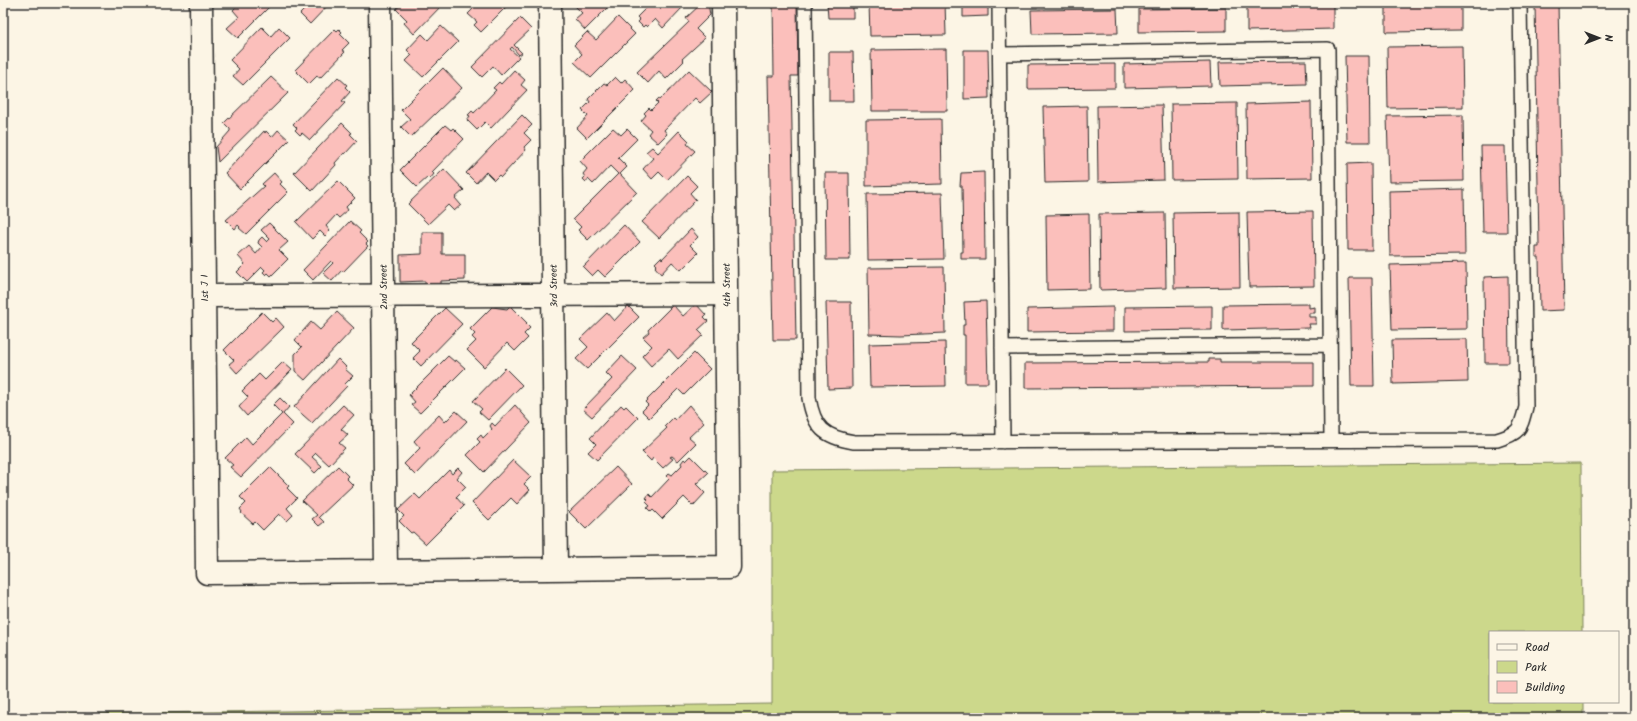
<svg xmlns="http://www.w3.org/2000/svg" width="1637" height="721" font-family="Kalam,sans-serif">
	<rect width="100%" height="100%" fill="#fcf5e5"/>
	<filter id="ink" filterUnits="userSpaceOnUse"><feTurbulence type="fractalNoise" baseFrequency=".025" numOctaves="2"/><feDisplacementMap in="SourceGraphic" scale="8" xChannelSelector="R" yChannelSelector="G"/><feConvolveMatrix kernelMatrix="1 2 1 2 8 2 1 2 1" color-interpolation-filters="sRGB"/></filter>
	<g filter="url(#ink)">
		<path fill="#ccd88b" stroke="#7c825b" d="M1581 463 1582 632H1490V702H1583V718H3V715L772 704V470Z"/>
		<path fill="#fbbfbb" stroke="#2b2b2b" d="M240 3H273L238 38 227 28 239 17 233 10Z
			M311 3H330L310 24 300 14Z
			M403 3H444L414 34 404 23 407 20 396 9Z
			M479 3H510L481 32 474 25 477 22 468 14 473 9 471 8 475 4 477 5Z
			M579 3H612L585 30 575 19 582 13 575 6Z
			M651 3H685L682 6 683 7 663 28 655 19 647 27 645 25 643 27 638 22 640 20 637 17Z
			M702 3H708L710 15 696 29 705 38 682 59 684 61 666 79 659 71 648 83 637 72 689 22 686 18Z
			M773 3H797L798 76H791L796 340H773L768 76H774Z
			M827 3H853V18H828Z
			M869 3H945L946 35 870 36Z
			M963 3H988V16L963 17Z
			M1386 3H1461V31L1386 32Z
			M1535 3H1558L1564 310 1540 311 1539 257H1536V247H1539Z
			M1333 5V29L1247 31V7Z
			M1226 8V31L1139 32V9Z
			M1117 9 1118 33 1032 34 1031 10Z
			M618 17 635 34 591 78 574 62 582 54 574 45 587 32 596 40Z
			M520 18 531 29 514 45 522 53 519 55 512 47 510 49 519 57 501 75 493 66 482 77 472 67Z
			M441 26 458 42 423 77 406 61 412 55 407 50 422 34 428 40Z
			M262 27 271 36 279 27 290 38 243 85 233 76 239 69 230 60Z
			M335 29 337 31 339 29 342 32 340 34 349 43 342 50 345 52 320 78 317 76 309 84 295 70Z
			M1462 46 1463 107 1388 108 1387 47Z
			M946 49 947 111H872L871 50Z
			M964 50H988L989 98 964 99Z
			M829 52H853L854 101H829Z
			M1345 56H1369L1370 142H1347Z
			M1306 61 1307 84 1220 86 1219 62Z
			M1210 62 1211 86 1124 88V64Z
			M1115 64V88L1028 89V65Z
			M443 68 462 88 411 137 401 127 410 119 401 110Z
			M514 70 525 80 521 85 527 90 491 128 485 122 477 130 467 120 470 116 468 115 472 111 474 113 496 90 493 88 499 82 501 84Z
			M689 70 712 92 700 103 695 98 664 130 667 134 658 143 648 134 651 130 641 121 646 115 644 113 649 108 651 110 658 103 656 101 659 98 660 100Z
			M271 77 288 93 218 162 216 147 230 131V129L224 123Z
			M338 77 347 85 345 87 350 92 342 101 345 103 310 140 302 133 300 135 295 130 297 128 293 124Z
			M615 77 621 83 625 79 635 90 587 138 577 128 588 116 582 110 590 102 588 99 604 83 607 85Z
			M1311 102 1312 178 1247 179 1246 104Z
			M1237 103 1238 179 1172 180 1171 104Z
			M1162 105 1164 180 1098 182 1097 106Z
			M1087 106 1088 182 1045 183 1043 107Z
			M522 115 532 125 524 133 531 140 524 147 526 150 501 177 499 175 494 180 486 172 476 183 466 173Z
			M1463 115 1464 181 1389 182 1387 116Z
			M941 119 942 184 866 186V120Z
			M342 123 352 133 350 134 357 141 345 154 344 153 335 163 336 165 312 191 294 173Z
			M445 125 451 130 453 128 464 139 432 172 434 174 430 179 428 177 417 187 400 170Z
			M613 128 621 135 627 129 637 139 618 158 627 167 620 174 637 192 588 240 578 230 581 227 573 219 618 174 610 166 593 184 588 179 586 182 583 179 585 177 583 174 587 169 580 161Z
			M278 130 289 140 240 189 225 173 264 131 265 133 266 131 272 137Z
			M679 131 689 141 687 144 695 151 667 180 659 172 652 179 643 169 653 158 646 152 652 147 658 153Z
			M1481 146H1505L1507 232H1483Z
			M1371 163 1372 250H1348L1347 164Z
			M444 169 464 190 455 198 461 205 454 211 448 205 428 224 408 204Z
			M984 172 985 259H961V252H963L962 186H960L961 173Z
			M274 173 282 182 280 184 288 192 246 234 239 228 240 227 238 225 235 229 226 220 264 186 262 184Z
			M825 173H849L850 260H826Z
			M687 176 697 186 690 193 696 200 659 238 642 222Z
			M338 181 355 198 346 207 348 210 339 218 336 215 326 226 330 231 325 236 320 231 312 239 296 222Z
			M1464 189 1465 255 1390 256 1389 191Z
			M942 193 944 259 868 260 867 194Z
			M1313 211 1314 286 1249 287 1247 212Z
			M1239 212 1240 287 1174 288 1173 213Z
			M1165 213 1166 288 1100 290 1099 214Z
			M1089 214 1090 289 1047 290 1046 215Z
			M350 221 361 231 359 233 368 242 366 244 368 246 343 272 342 270 332 281 323 273 333 263 331 261 313 280 303 270Z
			M269 223 288 242 279 250 288 259 271 276 268 273 266 275 263 272 265 270 262 267 247 282 237 272 245 264 238 256 249 246 256 254 262 247 258 243 259 240 262 237 267 242 270 239 261 230Z
			M624 225 640 242 605 277 598 270 592 276 583 267Z
			M691 229 698 237 690 245 698 253 681 270 672 262 661 274 655 267 657 265 655 263 661 257 662 259Z
			M422 232H442V254H465V280L441 281V284H425V281L400 282V255L422 254Z
			M1466 263 1467 329 1392 330 1390 265Z
			M944 267 945 333 901 335 869 334 868 268Z
			M1508 276 1509 363H1485L1484 277Z
			M1349 278H1372L1374 386H1351Z
			M986 301 988 383H965V335H963V325H965L964 302Z
			M826 302H851L852 388 828 389Z
			M696 304 706 315 704 317 708 321 698 330 703 335 678 359 669 349 651 366 642 356 652 346 643 337 649 332 648 330 673 305 683 316Z
			M1309 304V308L1315 307V313H1309V317H1316V324H1309L1310 328 1223 330V305Z
			M510 306 527 323 526 324 530 328 524 334 528 338 515 351 507 343 484 367 467 350 476 341 472 337 475 334 470 329 492 307 507 309Z
			M628 306 639 317 587 369 576 359 588 347 580 339 607 313 614 321Z
			M1212 306V330L1125 331V307Z
			M1113 307V331L1027 332V309Z
			M445 308 462 324 421 366 413 358 420 351 411 342Z
			M262 312 272 322 276 318 284 327 237 373 229 364 234 360 224 350Z
			M337 312 354 328 305 380 295 371V354L302 347 295 340 311 322 320 330Z
			M1467 339 1468 382 1393 384 1392 340Z
			M945 342 946 386 870 387 869 344Z
			M694 353 710 369 684 395 678 389 649 418 642 411 648 405 645 402Z
			M448 356 455 362 456 360 465 368 420 413 411 405 415 402 409 395Z
			M622 356 637 370 592 417 583 409 612 379 606 373Z
			M338 359 347 368 345 369 353 376 345 384 347 386 312 423 294 407Z
			M1209 359H1220V362H1314V386L1025 388V363L1209 362Z
			M283 362 292 370 247 416 239 407 248 397 242 391 259 374 265 380Z
			M505 368 522 385 488 420 479 412 482 409 473 401Z
			M280 398 289 407 283 414 293 424 241 477 230 467 233 465 225 458 246 437 252 444 282 414 273 405Z
			M343 405 354 415 341 429 348 435 339 443 345 448 329 465 316 453 312 457 322 466 315 473 295 454Z
			M515 405 531 423 484 472 467 455 480 442 477 439 481 435 483 438 492 429 490 426 492 423 495 426Z
			M621 405 624 408 626 406 638 418 597 460 588 452 596 444 590 438Z
			M689 405 704 423 689 437 696 443 678 461 672 456 670 457 673 459 663 468 653 458 651 461 642 452 667 428 665 426 673 418 675 420Z
			M456 411 467 421 415 475 404 464 420 448 414 441 439 415 445 422Z
			M691 456 708 473 696 484 705 493 693 506 684 497 662 519 653 510 651 512 647 508 650 506 646 502 648 500 646 498 649 494 652 497 669 479 666 476 669 473 672 475 682 465 681 463 684 459 686 461Z
			M513 460 531 477 524 484 530 490 517 504 511 498 489 520 472 503Z
			M338 466 348 476 346 478 353 485 319 517 324 522 319 526 312 519 317 515 302 501Z
			M270 467 289 486 287 488 297 498 287 508 293 515 287 521 279 514 263 530 255 522 253 524 241 513 242 512 240 509 246 503 240 497Z
			M616 467 632 484 586 529 569 512Z
			M458 468 462 472 457 478 466 487 456 497 464 506 426 544 413 532 411 533 399 521 404 516 398 510 415 494 420 499 449 470 452 474Z"/>
		<g fill="none" stroke-linecap="round" stroke-linejoin="round">
			<defs>
				<path id="lane" d="M805 3 809 398C814 428 824 437 854 442L1497 440C1520 433 1520 430 1526 407L1520 3
					M999 3 1003 442
					M1000 54 1328 49 1331 440
					M1002 348 1330 345"/>
				<path id="street" d="M201 3 207 573 729 567 723 3
					M380 3 386 571
					M550 3 556 569
					M204 296C378 295 552 296 726 294"/>
			</defs>
			<use href="#lane" stroke="#2b2b2b" stroke-width="16"/>
			<use href="#street" stroke="#2b2b2b" stroke-width="25"/>
			<use href="#lane" stroke="#fcf5e5" stroke-width="13"/>
			<use href="#street" stroke="#fcf5e5" stroke-width="22"/>
		</g>
	</g>
	<g text-anchor="middle" stroke-width="3" stroke-linejoin="round" paint-order="stroke">
		<g font-size="10" fill="#2b2b2b" stroke="#fcf5e5">
			<text transform="translate(726 285) rotate(-91)" y="4">4th Street</text>
			<text transform="translate(553 286) rotate(-91)" y="4">3rd Street</text>
			<text transform="translate(383 287) rotate(-91)" y="4">2nd Street</text>
			<text transform="translate(204 288) rotate(-91)" y="4">1st J 1</text>
		</g>
	</g>
	<rect width="1637" height="721" fill="none" stroke="#fcf5e5" stroke-width="16"/>
	<rect x="8" y="8" width="1621" height="705" fill="none" stroke="#2b2b2b" stroke-width="1.5" filter="url(#ink)"/>
	<rect x="1489" y="631" width="130" height="72" fill="#fcf5e5" stroke="#a8a49b"/>
	<rect x="1497" y="644" width="20" height="6" fill="#fcf5e5" stroke="#a8a49b"/>
	<text x="1525" y="651" font-size="12" fill="#2b2b2b">Road</text>
	<rect x="1497" y="661" width="20" height="12" fill="#ccd88b" stroke="#a8a49b"/>
	<text x="1525" y="671" font-size="12" fill="#2b2b2b">Park</text>
	<rect x="1497" y="681" width="20" height="12" fill="#fbbfbb" stroke="#a8a49b"/>
	<text x="1525" y="691" font-size="12" fill="#2b2b2b">Building</text>
	<g transform="translate(1599 38) rotate(90)" stroke="#fcf5e5" stroke-width="3" paint-order="stroke">
	<path d="M0-3L7 15L0 10L-7 15Z" fill="#2b2b2b"/>
	<text y="-6" font-size="11" font-weight="bold" text-anchor="middle" fill="#2b2b2b">N</text>
	</g>
</svg>
